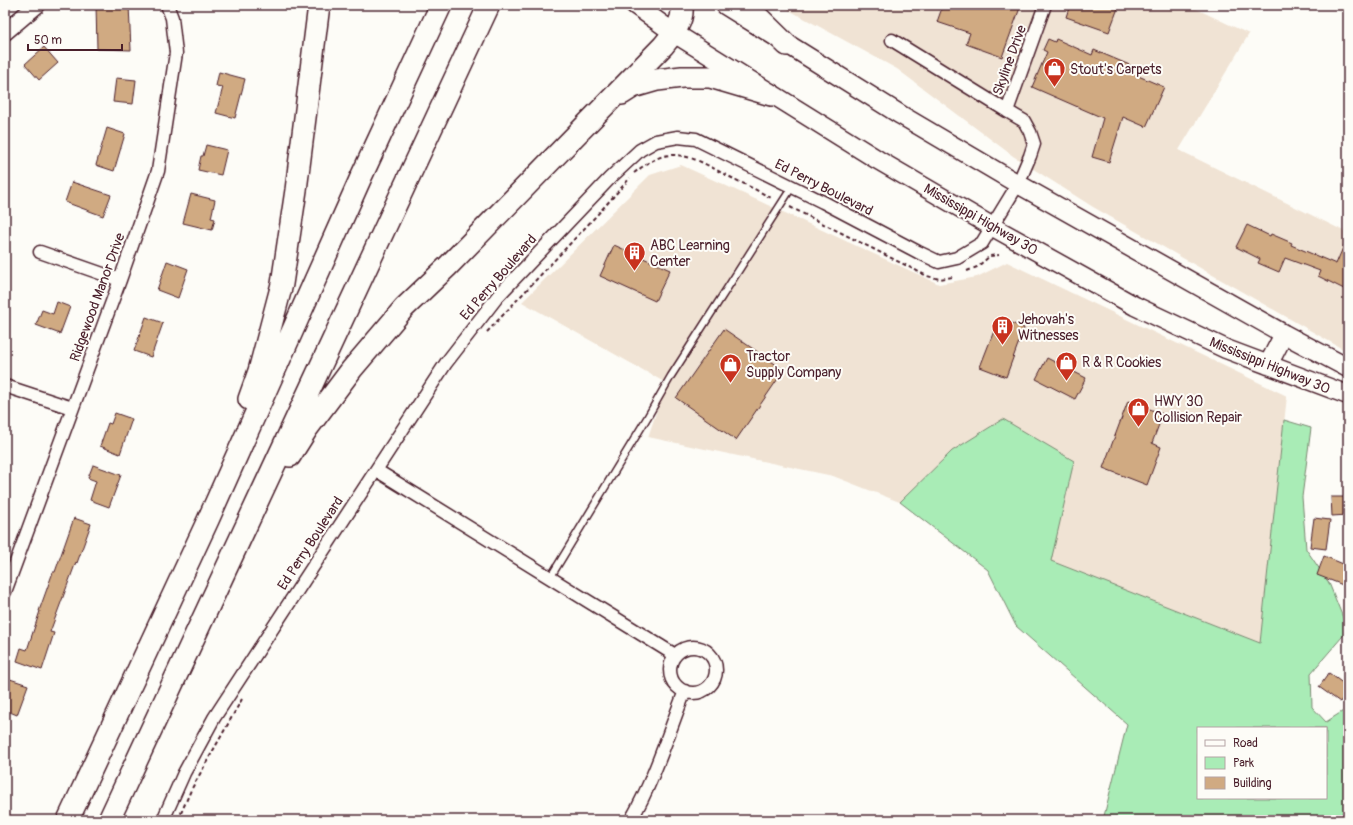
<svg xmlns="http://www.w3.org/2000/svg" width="1353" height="825" font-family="Pangolin,sans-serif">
	<rect width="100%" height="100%" fill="#fdfcf7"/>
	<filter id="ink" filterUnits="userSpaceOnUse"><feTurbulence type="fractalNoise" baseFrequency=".025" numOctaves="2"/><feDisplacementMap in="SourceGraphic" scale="8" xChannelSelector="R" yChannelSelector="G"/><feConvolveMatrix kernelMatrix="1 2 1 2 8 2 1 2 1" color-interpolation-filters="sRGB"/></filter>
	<g filter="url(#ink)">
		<path fill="#f0e3d4" d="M786 5H1188L1249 34 1179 150 1348 233V352L1093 207 1013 156 897 69 787 9Z
			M681 165 939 284 977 277 1007 262 1287 396 1260 643 833 476 648 437 666 383 522 302 650 175Z"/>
		<path fill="#a9ecb6" stroke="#7a8670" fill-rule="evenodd" d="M1003 419 1074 461 1051 561 1260 643 1284 420 1311 428 1302 497 1306 549 1329 583 1348 630 1311 673 1312 707 1326 722 1348 708V820H1103L1127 724 1016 626 988 570 900 502 952 451ZM1198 728H1326V798H1198Z"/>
		<path fill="#d0aa82" stroke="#4a1f2b" d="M96 5H129L131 50 97 49Z
			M943 5H1021L1002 57 966 44 970 33 937 22Z
			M1070 5H1110L1118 8 1109 32 1066 17Z
			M1048 39 1055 42 1056 39 1092 55 1094 50 1139 69 1136 75 1164 87 1146 127 1123 117 1109 162 1092 157 1103 118 1032 87 1047 52 1043 50Z
			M44 47 58 63 39 80 25 64Z
			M219 72 245 79 235 118 216 113 223 87 216 86Z
			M116 78 136 80 133 104 113 102Z
			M107 128 125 134 114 171 96 165Z
			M206 145 227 150 221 175 198 170 201 156H203Z
			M72 182 111 195 103 216 65 202Z
			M191 194 215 200 211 218 215 219 212 230 183 223Z
			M1247 225 1270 236 1271 234 1292 243 1291 245 1336 264 1348 236V291L1318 276 1320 271 1285 258 1279 272 1258 263 1260 259 1236 247Z
			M614 245 670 270 655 301 600 276Z
			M167 261 188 269 178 298 157 290Z
			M57 302 70 307 60 334 36 325 42 310 53 314Z
			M146 317 163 323 151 357 134 351Z
			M999 318 1024 328 1006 377 980 367Z
			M724 329 784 370 736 440 676 398Z
			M1047 358 1086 378 1075 399 1036 379Z
			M1128 401 1163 414 1152 443 1161 447 1147 485 1103 468Z
			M115 413 132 419 120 454 100 446 108 423 111 424Z
			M93 465 121 475 109 507 90 500 96 481 88 478Z
			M1331 497H1348V515L1332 516Z
			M74 518 91 524 77 563 76 562 50 632 54 633 42 670 17 661 21 648 27 650 40 611H39L53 572H55Z
			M1314 518 1330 520 1326 549 1310 547Z
			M1324 556 1348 566V587L1317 575Z
			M1329 673 1348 687V691L1340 702 1319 687Z
			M10 679 28 685 17 715 5 710V693Z"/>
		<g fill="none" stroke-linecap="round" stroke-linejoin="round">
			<defs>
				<path id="lane" d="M550 578 647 418 671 376 792 187"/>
				<path id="street" d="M892 40 1007 111
					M40 252 120 280
					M5 386 72 408
					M376 470 675 655
					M5 592 120 280 158 171 176 53 172 18 167 5
					M670 670a23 23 0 1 1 46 0a23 23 0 1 1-46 0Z
					M163 820 184 773 214 718 446 363 498 296 610 178 640 150 656 141 678 137 696 139 823 202 918 252 939 262 957 258 982 243 1018 184 1030 156 1034 144 1030 132 1024 121 1007 111 1045 5
					M631 820C654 780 668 734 685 691"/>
				<path id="secondary" d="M5 32 37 5"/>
				<path id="primary" d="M635 5 674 33 878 160 993 227 1135 306 1226 349 1348 395
					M725 5 901 115 1018 184 1284 334 1348 368
					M1268 365 1284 334"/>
				<path id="highway" d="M746 5 787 45
					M622 94 633 87 657 80 682 77H710L771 95
					M249 399 259 371 282 284 296 190 319 5
					M290 456 307 429 352 369 404 308 447 267 663 46C673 34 684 22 682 5
					M68 820 208 520 362 175 441 5
					M109 820 489 5"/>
			</defs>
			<use href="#lane" stroke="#4a1f2b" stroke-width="9"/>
			<use href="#street" stroke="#4a1f2b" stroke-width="15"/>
			<use href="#secondary" stroke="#4a1f2b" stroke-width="19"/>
			<use href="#primary" stroke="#4a1f2b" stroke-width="21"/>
			<use href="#highway" stroke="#4a1f2b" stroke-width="24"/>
			<path stroke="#4a1f2b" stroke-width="2" stroke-dasharray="4 3" stroke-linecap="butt" d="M634 173C646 164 659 154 675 155 693 156 709 166 724 174 740 182 757 190 773 199
				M790 207 927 276 939 279 953 277
				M967 271 977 267 990 256 999 255
				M487 332 597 215 630 178
				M178 820 191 790 242 699"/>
			<use href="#lane" stroke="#fdfcf7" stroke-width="6"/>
			<use href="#street" stroke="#fdfcf7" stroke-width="12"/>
			<use href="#secondary" stroke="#fdfcf7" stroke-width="16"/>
			<use href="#primary" stroke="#fdfcf7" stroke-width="18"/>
			<use href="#highway" stroke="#fdfcf7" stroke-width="21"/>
		</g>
	</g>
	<defs>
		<symbol id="shop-pin" viewBox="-11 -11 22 30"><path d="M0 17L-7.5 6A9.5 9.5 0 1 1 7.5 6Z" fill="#c8321e" stroke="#fdfcf7"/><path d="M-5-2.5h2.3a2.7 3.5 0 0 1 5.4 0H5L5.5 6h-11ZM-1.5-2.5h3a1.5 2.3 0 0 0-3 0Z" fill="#fff"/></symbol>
		<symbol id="building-pin" viewBox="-11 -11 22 30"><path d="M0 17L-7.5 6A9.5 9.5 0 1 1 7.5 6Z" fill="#c8321e" stroke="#fdfcf7"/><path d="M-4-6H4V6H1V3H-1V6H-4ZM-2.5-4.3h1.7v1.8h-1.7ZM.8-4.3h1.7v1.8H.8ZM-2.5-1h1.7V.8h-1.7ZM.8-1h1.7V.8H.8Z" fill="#fff"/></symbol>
	</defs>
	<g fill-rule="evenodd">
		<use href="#shop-pin" x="1042" y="56" width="25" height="34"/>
		<use href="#building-pin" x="622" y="240" width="25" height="34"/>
		<use href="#building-pin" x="990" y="314" width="25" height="34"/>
		<use href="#shop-pin" x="1054" y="350" width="25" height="34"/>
		<use href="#shop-pin" x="718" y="352" width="25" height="34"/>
		<use href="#shop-pin" x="1126" y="396" width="25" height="34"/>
	</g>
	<g text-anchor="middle" stroke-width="4" stroke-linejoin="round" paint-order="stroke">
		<g font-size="14" fill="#4a1f2b" stroke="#fdfcf7">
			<text transform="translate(1009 60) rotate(-70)" y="5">Skyline Drive</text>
			<text transform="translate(824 187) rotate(27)" y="5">Ed Perry Boulevard</text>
			<text transform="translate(981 219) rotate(30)" y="5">Mississippi Highway 30</text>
			<text transform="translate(498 277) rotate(-49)" y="5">Ed Perry Boulevard</text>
			<text transform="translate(97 297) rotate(-70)" y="5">Ridgewood Manor Drive</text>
			<text transform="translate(1270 365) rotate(22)" y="5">Mississippi Highway 30</text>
			<text transform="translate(310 543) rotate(-57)" y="5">Ed Perry Boulevard</text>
		</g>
		<g font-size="14" fill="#4a1f2b" stroke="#fdfcf7" text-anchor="start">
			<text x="1070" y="74">Stout's Carpets</text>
			<text x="650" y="250">ABC Learning<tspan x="650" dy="16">Center</tspan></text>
			<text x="1018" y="324">Jehovah's<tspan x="1018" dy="16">Witnesses</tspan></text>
			<text x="746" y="361">Tractor<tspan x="746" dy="16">Supply Company</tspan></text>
			<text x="1082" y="367">R &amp; R Cookies</text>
			<text x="1154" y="406">HWY 30<tspan x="1154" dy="16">Collision Repair</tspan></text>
		</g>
	</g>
	<rect width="1353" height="825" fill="none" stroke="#fdfcf7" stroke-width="20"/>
	<rect x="10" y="10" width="1333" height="805" fill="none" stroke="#4a1f2b" stroke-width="1.5" filter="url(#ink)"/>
	<rect x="1197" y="727" width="130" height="72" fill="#fdfcf7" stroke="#b5a4a5"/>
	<rect x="1205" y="740" width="20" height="6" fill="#fdfcf7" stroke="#b5a4a5"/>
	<text x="1233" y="747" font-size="12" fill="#4a1f2b">Road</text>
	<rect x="1205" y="757" width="20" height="12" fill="#a9ecb6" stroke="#b5a4a5"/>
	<text x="1233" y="767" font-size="12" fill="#4a1f2b">Park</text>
	<rect x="1205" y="777" width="20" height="12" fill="#d0aa82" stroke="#b5a4a5"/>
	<text x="1233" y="787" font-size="12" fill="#4a1f2b">Building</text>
	<path d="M28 44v6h94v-6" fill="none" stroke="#4a1f2b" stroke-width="2"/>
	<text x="34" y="44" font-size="12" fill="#4a1f2b" stroke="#fdfcf7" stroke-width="3" paint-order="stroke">50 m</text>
</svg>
